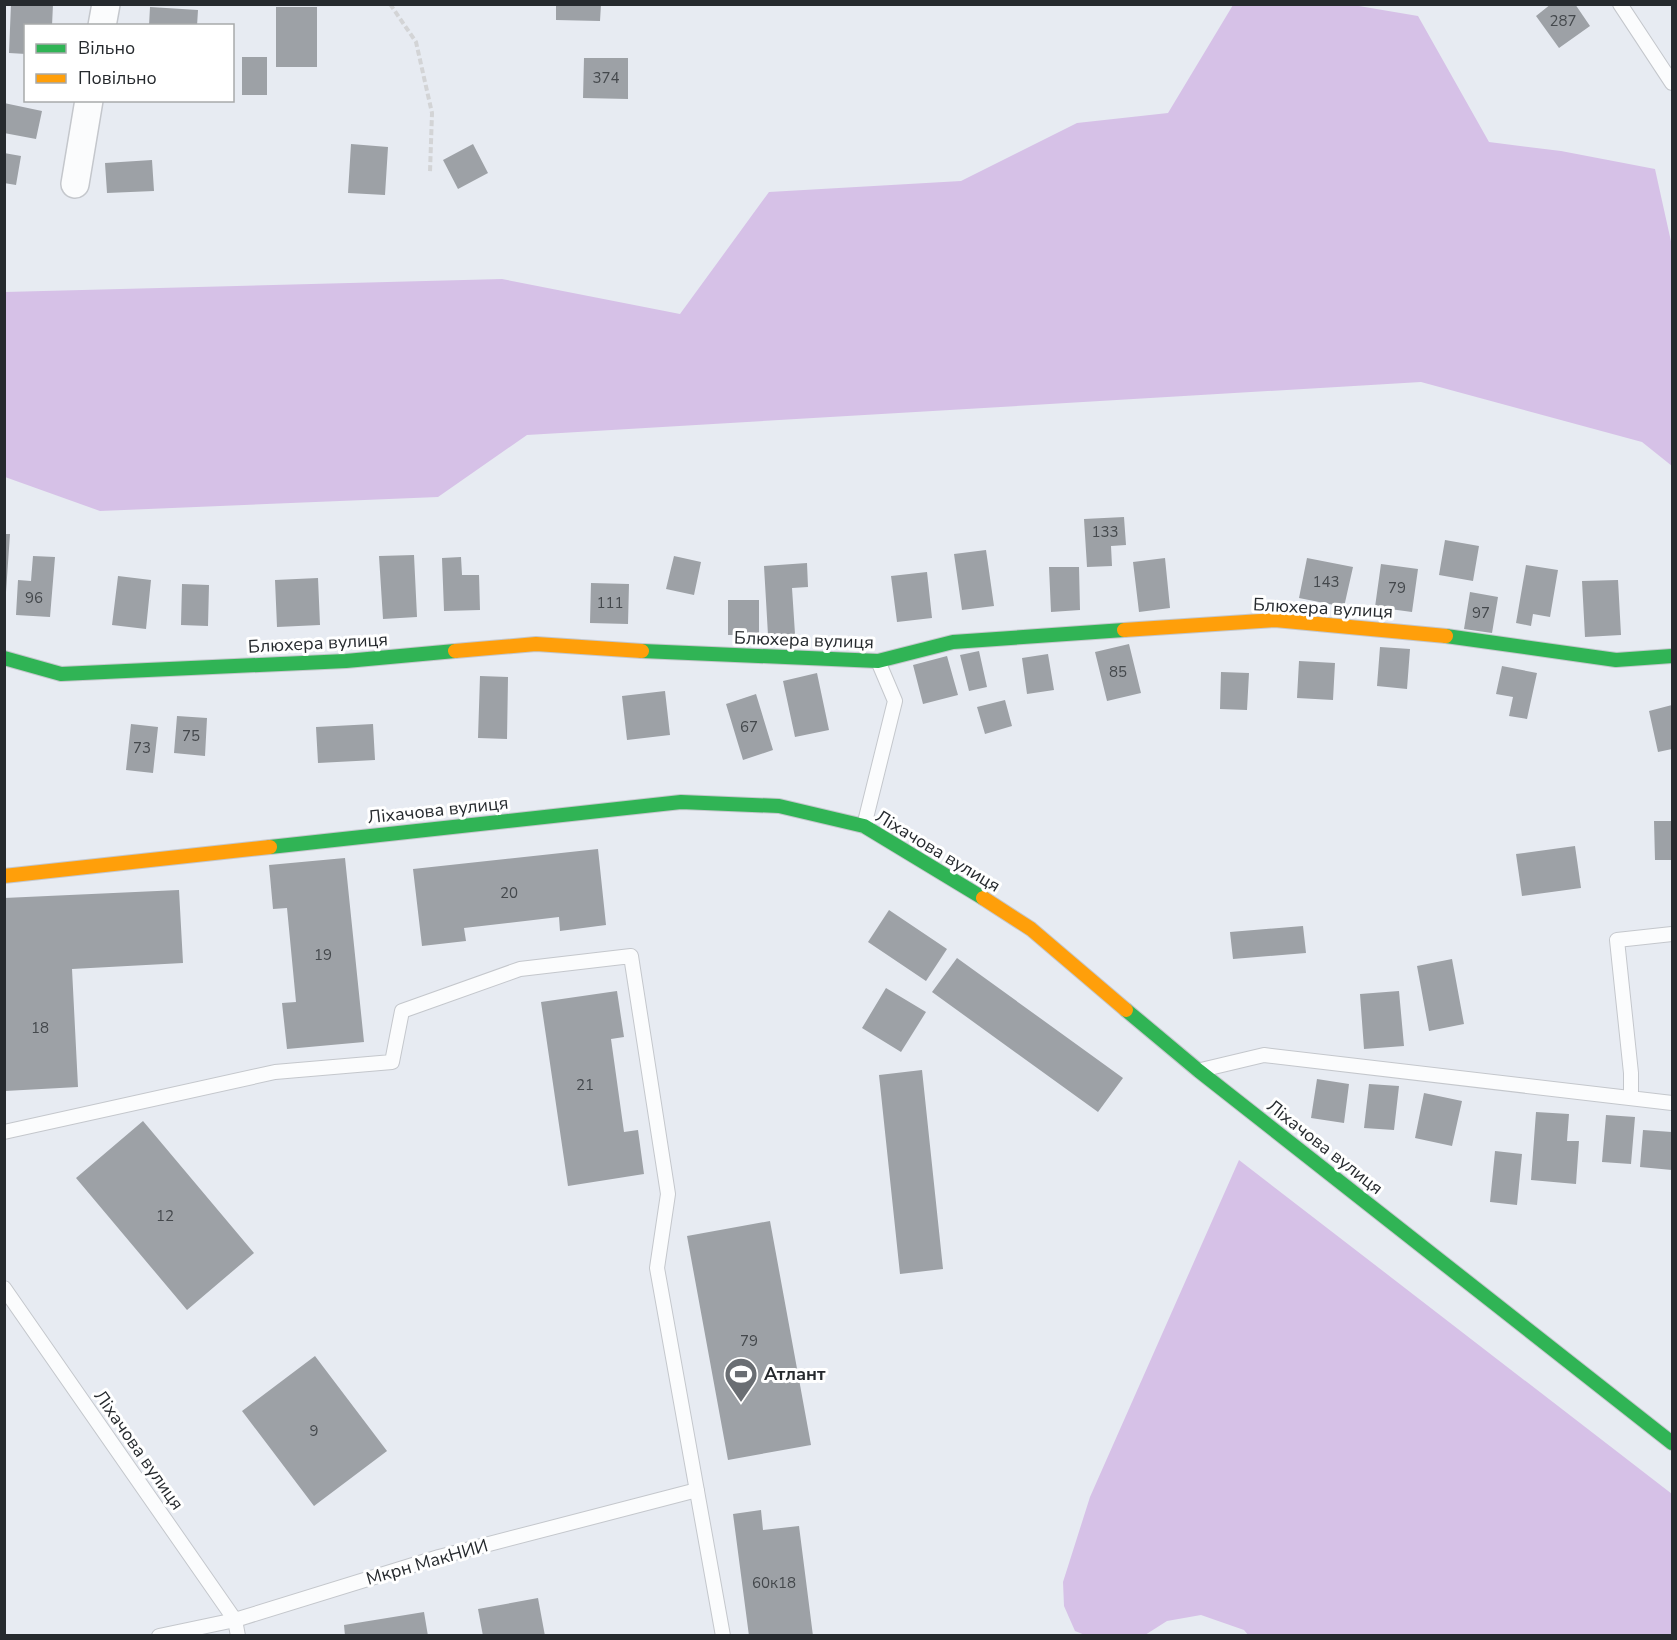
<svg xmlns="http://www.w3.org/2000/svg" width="1677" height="1640" font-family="'Nunito Sans',sans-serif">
	<rect width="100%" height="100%" fill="#e7ebf2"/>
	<path fill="#d6c1e7" d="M1233 5H1353L1418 16 1489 142 1561 151 1655 169 1672 246V466L1642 442 1421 382 527 435 438 497 100 511 5 477V292L502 279 680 314 769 192 961 181 1077 123 1168 113Z
		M1239 1160 1672 1494V1635L1249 1636 1244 1630 1201 1615 1167 1621 1145 1635H1085L1075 1631 1064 1606 1063 1582 1090 1497Z"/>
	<path fill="#9da1a6" d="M11 4H53L52 26H26V54L9 53Z
		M556 4H601L600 21 556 20Z
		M1551 4H1575L1590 26 1559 48 1536 16Z
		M150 7 198 10 197 26H149Z
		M276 7H317V67H276Z
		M242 57H267V95H242Z
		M584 58H628V99L583 98Z
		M4 103 42 111 36 139 4 133Z
		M351 144 388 147 385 195 348 193Z
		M473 144 488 173 458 189 443 160Z
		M4 153 21 156 16 185 4 183Z
		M152 160 154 191 107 193 105 163Z
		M1124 517 1126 545 1111 546 1112 566 1087 567 1084 519Z
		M4 534H10L6 592H4Z
		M1445 540 1479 546 1473 581 1439 575Z
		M986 550 994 606 962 610 954 554Z
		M414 555 417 617 383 619 379 556Z
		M33 556 55 557 50 617 16 615 18 580 31 581Z
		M674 556 701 562 694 595 666 589Z
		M461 557 462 575H479L480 610 444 611 442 558Z
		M1165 558 1170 608 1139 612 1133 562Z
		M1307 558 1353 567 1344 607 1299 598Z
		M807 563 808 587 792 588 795 634 768 635 764 566Z
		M1381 564 1418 569 1412 612 1375 607Z
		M1526 565 1558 570 1550 617 1533 614 1531 626 1516 623Z
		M1049 567H1079L1080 610 1051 612Z
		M927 572 932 618 897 622 891 576Z
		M118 576 151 580 146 629 112 625Z
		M318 578 320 625 277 627 275 580Z
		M1618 580 1621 635 1585 637 1582 581Z
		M591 583 629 584 628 624 590 623Z
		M182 584 209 585 208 626 181 625Z
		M1470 592 1498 597 1492 633 1464 629Z
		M728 600H759V635H728Z
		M1129 644 1141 693 1107 701 1095 652Z
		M1380 647 1410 649 1407 689 1377 686Z
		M979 651 987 687 969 691 960 655Z
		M1048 654 1054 690 1027 694 1022 658Z
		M947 656 958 695 923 704 913 665Z
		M1299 661 1335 663 1333 700 1297 698Z
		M1502 666 1537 673 1527 719 1509 716 1513 697 1496 694Z
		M1221 672 1249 673 1247 710 1220 709Z
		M817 673 829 730 795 737 783 681Z
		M480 676 508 677 507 739 478 738Z
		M665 691 670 735 627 740 622 696Z
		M756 694 773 750 743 760 726 704Z
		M1005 700 1012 726 985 734 977 707Z
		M1672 705V749L1658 752 1649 711Z
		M177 716 207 718 205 756 174 753Z
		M131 724 158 727 153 773 126 770Z
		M373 724 375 760 318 763 316 727Z
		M1654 821H1672V860H1655Z
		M1575 846 1581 888 1522 896 1516 854Z
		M598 849 606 925 560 931 559 917 464 928 466 941 422 946 413 869Z
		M345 858 364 1042 287 1049 282 1003 296 1002 287 908 273 909 269 865Z
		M179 890 183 963 72 969 78 1087 5 1091 4 898Z
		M889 910 947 949 926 981 868 942Z
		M1303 926 1306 953 1233 959 1230 932Z
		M957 958 1123 1078 1098 1112 932 992Z
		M1452 959 1464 1024 1429 1031 1417 966Z
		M886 988 926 1012 901 1052 862 1028Z
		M617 991 624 1037 611 1039 624 1132 638 1130 644 1174 568 1186 541 1002Z
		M1399 991 1404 1046 1364 1049 1360 994Z
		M922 1070 943 1269 900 1274 879 1075Z
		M1317 1079 1349 1084 1344 1123 1311 1118Z
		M1369 1084 1399 1086 1394 1130 1364 1128Z
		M1424 1093 1462 1101 1452 1146 1415 1138Z
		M1536 1112 1569 1114 1567 1141H1579L1576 1184 1531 1180Z
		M1606 1115 1635 1117 1631 1164 1602 1162Z
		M143 1121 254 1253 187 1310 76 1178Z
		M1643 1130 1672 1132V1170L1640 1167Z
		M1495 1151 1522 1154 1517 1205 1490 1202Z
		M770 1221 811 1445 728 1460 687 1236Z
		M315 1356 387 1451 314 1506 242 1411Z
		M761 1510 763 1530 799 1526 813 1636H749L733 1514Z
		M538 1598 545 1636H483L478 1609Z
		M424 1612 428 1636H345L344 1625Z"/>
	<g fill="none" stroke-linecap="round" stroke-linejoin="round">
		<defs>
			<path id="lane" d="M1620 4 1672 83
				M864 826 895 701 878 661
				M1201 1070 1264 1055 1672 1103
				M1631 1098V1073L1617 940 1672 934
				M4 1132 275 1072 392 1062 402 1011 520 969 631 956 668 1194 657 1268 723 1636
				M4 1288 235 1620 238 1636
				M159 1636 235 1620 439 1557 697 1490"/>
			<path id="street" d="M102 26 106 4
				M75 184 89 100"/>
			<path id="fast" d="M1446 636 1616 660 1672 656
				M642 651 878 661 953 642 1124 630
				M4 658 61 674 346 661 455 651
				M270 847 681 802 779 806 864 826 983 898
				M1126 1010 1199 1071 1672 1443"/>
			<path id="slow" d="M1124 630 1275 620 1446 636
				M455 651 536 644 642 651
				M4 876 270 847
				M983 898 1031 929 1126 1010"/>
		</defs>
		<use href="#lane" stroke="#c4c7cc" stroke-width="16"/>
		<use href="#street" stroke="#c4c7cc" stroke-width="30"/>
		<use href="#fast" stroke="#c4c7cc" stroke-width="16"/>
		<use href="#slow" stroke="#c4c7cc" stroke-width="16"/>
		<path stroke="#d3d4d6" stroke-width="4" stroke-dasharray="6 3" stroke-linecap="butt" d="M390 4 416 42 432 113 430 172"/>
		<use href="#lane" stroke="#fbfcfd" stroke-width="14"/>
		<use href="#street" stroke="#fbfcfd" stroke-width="27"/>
		<use href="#fast" stroke="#30b455" stroke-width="14"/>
		<use href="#slow" stroke="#ff9f0a" stroke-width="14"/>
	</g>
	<defs>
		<symbol id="stadium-pin" viewBox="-11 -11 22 30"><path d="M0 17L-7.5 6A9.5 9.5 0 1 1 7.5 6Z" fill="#6a6e73" stroke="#fff"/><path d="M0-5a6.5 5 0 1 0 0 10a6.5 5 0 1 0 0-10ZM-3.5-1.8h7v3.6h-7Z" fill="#fff"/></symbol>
	</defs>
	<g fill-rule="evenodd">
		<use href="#stadium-pin" x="722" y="1355" width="38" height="52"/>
	</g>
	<g text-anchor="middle" stroke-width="6" stroke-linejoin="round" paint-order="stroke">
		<g font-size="15" fill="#44484c">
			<text x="1563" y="26">287</text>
			<text x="606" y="83">374</text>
			<text x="1105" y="537">133</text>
			<text x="1326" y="587">143</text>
			<text x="1397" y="593">79</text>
			<text x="34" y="603">96</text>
			<text x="610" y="608">111</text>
			<text x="1481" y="618">97</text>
			<text x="1118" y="677">85</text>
			<text x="749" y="732">67</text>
			<text x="191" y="741">75</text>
			<text x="142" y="753">73</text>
			<text x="509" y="898">20</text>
			<text x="323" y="960">19</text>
			<text x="40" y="1033">18</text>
			<text x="585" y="1090">21</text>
			<text x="165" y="1221">12</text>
			<text x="749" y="1346">79</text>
			<text x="314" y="1436">9</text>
			<text x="774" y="1588">60к18</text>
		</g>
		<g font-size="18" fill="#262a2e" stroke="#fff">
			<text transform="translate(1323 608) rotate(3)" y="6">Блюхера вулиця</text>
			<text transform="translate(804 640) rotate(2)" y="6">Блюхера вулиця</text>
			<text transform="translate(318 643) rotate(-3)" y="6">Блюхера вулиця</text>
			<text transform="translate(438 810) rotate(-6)" y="6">Ліхачова вулиця</text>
			<text transform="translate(938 851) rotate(31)" y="6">Ліхачова вулиця</text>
			<text transform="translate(1325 1147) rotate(38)" y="6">Ліхачова вулиця</text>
			<text transform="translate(139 1450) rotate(55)" y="6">Ліхачова вулиця</text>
			<text transform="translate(427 1562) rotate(-16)" y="6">Мкрн МакНИИ</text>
		</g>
		<g font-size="18" font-weight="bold" fill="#262a2e" stroke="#fff" text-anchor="start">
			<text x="764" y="1380">Атлант</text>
		</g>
	</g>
	<rect width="1677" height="1640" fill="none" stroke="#262a2e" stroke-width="12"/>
	<rect x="24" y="24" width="210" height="78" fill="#ffffff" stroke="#a8aaab" stroke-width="1.5"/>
	<rect x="36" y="44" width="30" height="9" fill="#30b455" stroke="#a8aaab" stroke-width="1.5"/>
	<text x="78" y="54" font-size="18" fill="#262a2e">Вільно</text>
	<rect x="36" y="74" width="30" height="9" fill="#ff9f0a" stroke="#a8aaab" stroke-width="1.5"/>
	<text x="78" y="84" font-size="18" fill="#262a2e">Повільно</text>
</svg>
